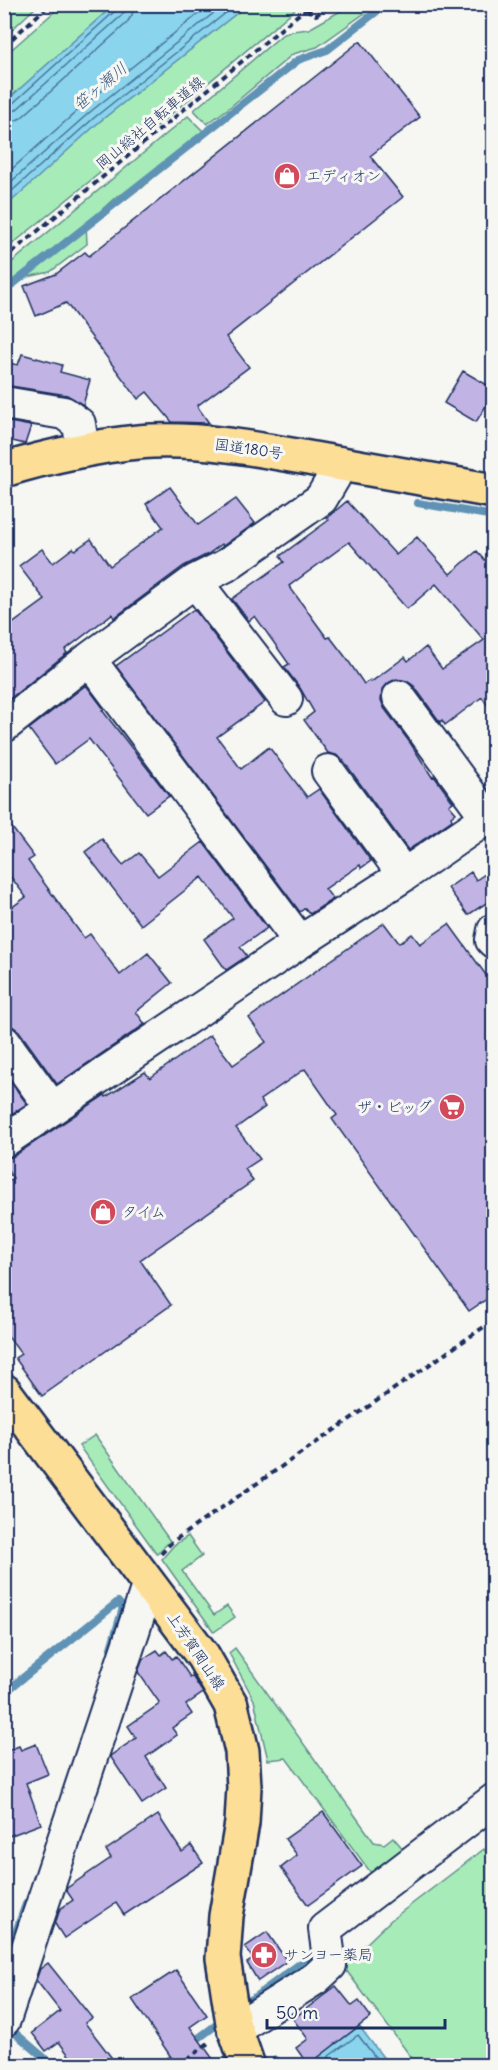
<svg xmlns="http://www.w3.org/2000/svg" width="498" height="2070" font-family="Delius,'Klee One',sans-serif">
	<rect width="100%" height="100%" fill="#f6f6f2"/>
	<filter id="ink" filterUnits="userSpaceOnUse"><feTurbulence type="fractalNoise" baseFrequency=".0167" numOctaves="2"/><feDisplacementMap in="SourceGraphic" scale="12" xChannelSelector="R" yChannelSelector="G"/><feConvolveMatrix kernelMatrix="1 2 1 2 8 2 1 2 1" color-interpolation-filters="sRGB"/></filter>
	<g filter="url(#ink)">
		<path fill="#a7ecb8" stroke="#618e8b" stroke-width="1.5" d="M5 4H38V5L5 36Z
			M62 5H114L5 102 4 56Z
			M247 5H300L143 138 5 250 4 207 99 122Z
			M351 5H376L317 47 293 54 230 107 207 124 194 110 282 35 292 31 309 29Z
			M188 116 203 131 142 188 117 196 86 224 87 244 50 272 23 278 5 293V268Z
			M95 1435 170 1541 157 1554 79 1446Z
			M188 1536 202 1556 182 1571 214 1615 227 1606 235 1617 214 1632 162 1559 174 1545Z
			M235 1648 374 1842 384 1844 393 1837 409 1856 377 1881 286 1758 268 1760 254 1700 229 1653Z
			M484 1849 493 1861V2065H417L343 1966 391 1920Z"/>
		<path fill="#8bd4ed" stroke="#5e92b4" stroke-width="1.5" d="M114 5H247L99 122 5 207V102Z
			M359 2026 389 2065H326L319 2056Z"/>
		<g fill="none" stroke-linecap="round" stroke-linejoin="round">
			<path stroke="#487197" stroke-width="1.5" d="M4 106 11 105 115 11 117 4
				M4 114 16 110 120 17 124 12 125 4
				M4 123 12 122 21 118 126 24 132 15 134 4
				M4 176 84 105 211 4
				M4 188 90 112 225 4
				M4 198 95 117 237 4
				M330 2066 329 2056 358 2035 382 2066"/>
			<path stroke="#5e92b4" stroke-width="8" d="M4 291 298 60 327 50 386 4
				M418 503 494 516
				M4 1693 118 1602 123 1608 111 1648
				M4 1965 26 1904
				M240 2008 320 1949
				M8 2027 54 2066
				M192 2043 223 2020
				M276 2060 281 2066
				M162 2066 180 2052"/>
		</g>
		<path fill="#c1b4e5" stroke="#1b2f5e" stroke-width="1.5" fill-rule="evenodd" d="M360 41 420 117 370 156 403 197 226 337 249 367 197 406 209 423 172 422 147 392 138 399 66 303 36 316 24 286 56 274 85 252 89 256Z
			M22 354 62 365 60 372 90 380 83 405 67 395 4 385V362L18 365Z
			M463 371 494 389V393L476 422 444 403Z
			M4 421 31 426 25 444 4 439Z
			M170 487 198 525 236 499 255 523 223 546 222 544 208 554 184 566 114 618 112 614 65 650 67 653 7 701 4 697V630L45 600 19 566 42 549 53 563 73 548 75 550 91 539 110 566 163 527 146 504Z
			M347 501 396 555 417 537 450 574 477 551 494 570V715L482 697 445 725 442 720 440 722 414 686 407 681 396 679 388 683 382 690 381 700 384 708 411 744 432 777 434 776 453 802 449 805 456 813 451 817 452 820 408 850 343 760 336 755 328 753 304 720 314 712 300 688 284 667 289 664 255 616 249 621 232 599 284 562 280 556 329 520 327 518ZM349 542 407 609 436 584 484 640 442 669 426 647 408 661 405 657 371 682 370 680 364 684 347 659 330 637 327 638 289 586Z
			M194 609 265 702 217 737 241 769 269 747 307 797 319 789 371 861 361 868 360 865 325 889 333 899 310 914 305 908 300 912 116 666Z
			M86 685 104 709 102 710 169 796 146 813 89 739 55 764 29 729Z
			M4 817 34 857 28 861 84 938 90 934 120 975 148 953 172 983 136 1012 145 1024 57 1084 19 1031 12 1026 4 1024V913L26 897 4 868Z
			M102 839 123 865 139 853 158 876 203 842 267 928 240 947 247 956 226 970 204 939 233 918 202 877 141 925 85 852Z
			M494 868V898L468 915 448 888 471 872 476 880Z
			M384 923 399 943 412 934 420 944 449 924 494 986V1294L469 1311 332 1119 337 1115 305 1069 260 1100 265 1107 236 1128 260 1159 245 1169 253 1181 140 1260 171 1305 42 1396 15 1358 21 1354 4 1331V1184L13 1178 4 1166V1159L14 1156 105 1095 106 1097 145 1072 150 1078 210 1035 233 1065 266 1042 249 1018Z
			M4 1073 27 1104 4 1119Z
			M157 1650 161 1655 166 1651 172 1659 176 1656 190 1677 192 1676 203 1693 186 1705 192 1714 172 1728 177 1735 146 1757 166 1788 142 1804 110 1756 136 1738 128 1726 158 1705 159 1702 138 1672 143 1659Z
			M36 1744 48 1774 26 1783 41 1824 9 1836 4 1826V1752L19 1746 21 1750Z
			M323 1812 362 1866 308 1905 281 1868 297 1855 285 1839Z
			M158 1815 182 1852 191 1845 203 1863 124 1915 116 1903 64 1938 55 1924 60 1909 73 1900 66 1890 67 1888 111 1858 106 1850Z
			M267 1932 287 1961 258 1981 247 1963 253 1959 245 1947Z
			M48 1963 92 2018 85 2023 118 2066H77L59 2042 46 2051 32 2033 60 2011 36 1980 40 1969Z
			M176 1970 207 2015 190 2027 218 2066H177L132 1999Z
			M336 1986 352 2006 359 2001 371 2017 308 2065 296 2048 308 2039 293 2019Z"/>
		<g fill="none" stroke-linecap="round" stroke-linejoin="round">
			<defs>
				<path id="minor" d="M4 403 64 413 79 424 83 451
					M195 581 286 699
					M89 659 300 942
					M399 697 487 817
					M4 726 89 659 195 581 225 566 321 499 334 477 338 463
					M328 771 404 875
					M494 930 492 940 494 942
					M4 1042 52 1108
					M4 1141 300 942 404 875 494 813
					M4 2020 146 1592 153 1589
					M234 2030 316 1978 330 1965 325 1929 494 1800"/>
				<path id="major" d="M4 1391 203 1656 231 1705 242 1751 244 1787 242 1823 226 1916 223 1958 233 2023 248 2066"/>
				<path id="highway" d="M4 470C45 457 109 443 152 441 208 439 263 450 319 460 377 470 435 480 494 491"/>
			</defs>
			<use href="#minor" stroke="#1b2f5e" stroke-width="36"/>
			<use href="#major" stroke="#1b2f5e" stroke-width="38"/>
			<use href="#highway" stroke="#1b2f5e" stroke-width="38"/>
			<path stroke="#1b2f5e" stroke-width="4" stroke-dasharray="6 4.5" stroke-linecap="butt" d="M306 9 316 15 333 4
				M4 46 50 4
				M4 259 311 4
				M161 1554 172 1542 494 1320
				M178 2066 211 2041"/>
			<use href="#minor" stroke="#f6f6f2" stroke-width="32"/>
			<use href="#major" stroke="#fdde96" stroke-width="33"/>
			<use href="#highway" stroke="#fdde96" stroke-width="33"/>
		</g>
	</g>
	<defs>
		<symbol id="shop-disc" viewBox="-11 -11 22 22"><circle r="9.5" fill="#d1495b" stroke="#f6f6f2"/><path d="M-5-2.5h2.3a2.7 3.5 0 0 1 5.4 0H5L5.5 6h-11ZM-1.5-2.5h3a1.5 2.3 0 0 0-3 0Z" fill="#fff"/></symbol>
		<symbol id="supermarket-disc" viewBox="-11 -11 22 22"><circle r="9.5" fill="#d1495b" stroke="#f6f6f2"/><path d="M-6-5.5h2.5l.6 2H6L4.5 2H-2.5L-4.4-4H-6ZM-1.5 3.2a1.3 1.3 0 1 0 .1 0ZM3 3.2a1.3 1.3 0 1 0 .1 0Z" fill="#fff"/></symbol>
		<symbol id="pharmacy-disc" viewBox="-11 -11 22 22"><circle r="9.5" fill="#d1495b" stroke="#f6f6f2"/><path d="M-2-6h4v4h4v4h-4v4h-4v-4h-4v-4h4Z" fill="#fff"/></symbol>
	</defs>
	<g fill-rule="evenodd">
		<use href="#shop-disc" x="272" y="161" width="30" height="30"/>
		<use href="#supermarket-disc" x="437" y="1092" width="30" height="30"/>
		<use href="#shop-disc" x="88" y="1197" width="30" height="30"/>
		<use href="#pharmacy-disc" x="249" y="1940" width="30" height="30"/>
	</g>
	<g text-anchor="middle" stroke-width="6" stroke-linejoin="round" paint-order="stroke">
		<g font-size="15" fill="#1b2f5e" stroke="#f6f6f2">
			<text transform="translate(150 123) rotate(-40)" y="5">岡山総社自転車道線</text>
			<text transform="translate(249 449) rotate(8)" y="5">国道180号</text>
			<text transform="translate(196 1651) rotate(56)" y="5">上芳賀岡山線</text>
		</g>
		<g font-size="15" fill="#1b2f5e" stroke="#f6f6f2" text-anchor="start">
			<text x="306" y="181">エディオン</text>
			<text x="432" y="1112" text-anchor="end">ザ・ビッグ</text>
			<text x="122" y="1217">タイム</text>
			<text x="284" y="1960">サンヨー薬局</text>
		</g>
		<g font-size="16" font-style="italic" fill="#375882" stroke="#f6f6f2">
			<text transform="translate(100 86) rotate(-40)" y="6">笹ヶ瀬川</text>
		</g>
	</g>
	<rect width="498" height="2070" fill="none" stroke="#f6f6f2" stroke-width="24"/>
	<rect x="12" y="12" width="474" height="2046" fill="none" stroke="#1b2f5e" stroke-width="2" filter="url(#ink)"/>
	<path d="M267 2019v9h178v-9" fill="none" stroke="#1b2f5e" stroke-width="3"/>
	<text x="276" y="2019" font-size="18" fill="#1b2f5e" stroke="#f6f6f2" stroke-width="4.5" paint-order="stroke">50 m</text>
</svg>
